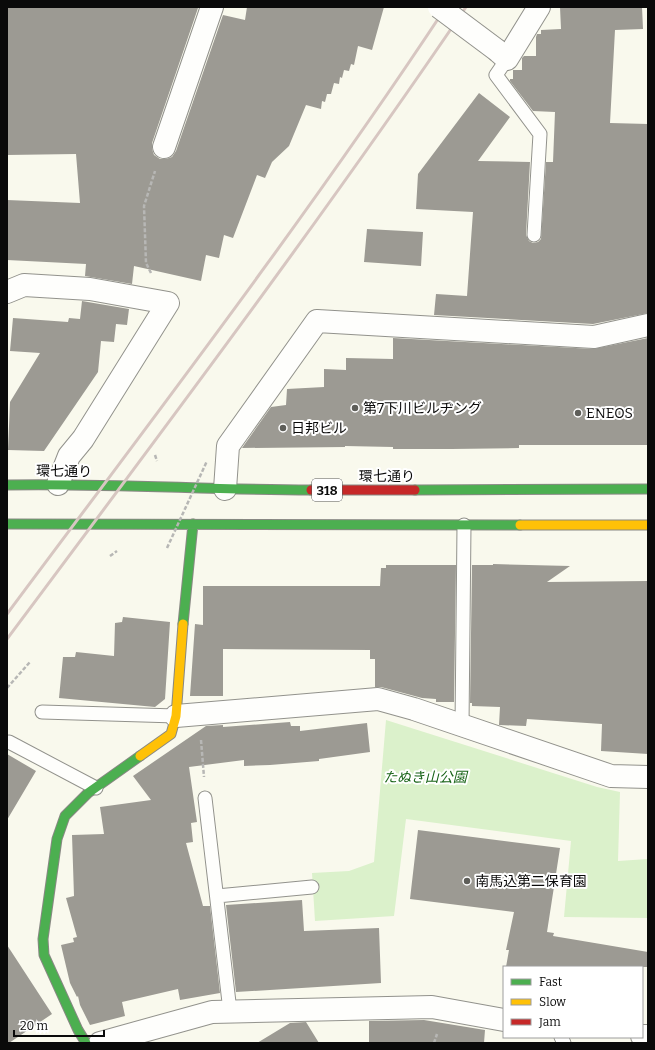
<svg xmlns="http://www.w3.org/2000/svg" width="655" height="1050" font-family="Bitter,'Noto Sans JP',serif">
	<rect width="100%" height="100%" fill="#f9f9ed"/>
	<path fill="#dbf1cb" d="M386 720 597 787 620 792 618 861 648 859V918L564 917 571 841 406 819 394 916 315 921 312 873 349 871 374 862Z"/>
	<path fill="#9c9a93" d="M7 7H192L198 8 152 143V149L154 155 160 159H166L172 157 176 151 223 15 245 20 247 7H384L372 50 358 46 354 65 351 64 349 71 344 70 342 78 340 77 339 84 334 83 331 94H327L325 102 322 101 321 109 306 105 289 146 272 162 265 178 257 175 233 238 224 235 219 258 206 255 201 281 134 266 132 284 85 276 86 264 7 260V200L80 203 76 154 7 155Z
		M560 7H642L643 29 615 30 610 123 648 124V313L593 324 434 315 436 294 467 296 473 212 416 209 418 174 479 93 510 117 478 161 530 162 526 235 529 241 533 243 538 242 541 239 546 162H553L555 112 533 111 510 81V79H513V70H522V58L524 56H536V37L537 34H541V30L561 29Z
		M367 229 423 232 421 266 364 262Z
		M82 301 129 309 127 325 116 324 114 342 101 341 98 372 44 451 8 450 10 402 40 353 10 351 13 318 68 322 69 318 80 319Z
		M393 338 593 349 648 338V445H519V448L451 449H393V447L345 446V447L242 448 271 407 286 405 287 389 324 387V369L346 370V358L393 359Z
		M493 564 570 566 547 582 648 581V754L601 751 602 724 527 719 526 726 500 725H499L500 707 472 706V703H470L472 565H493Z
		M386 565H456L454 702H436V699L422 698 381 687H375V659H370V650L223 649V696H190L195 624 203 625V586H380L381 568H386Z
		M123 617 170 622 165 699 155 707 59 698 63 657H75L76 652 114 656 115 623 122 622Z
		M290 722 291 726H300V731L367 723 370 752 319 759V761L270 765 244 766V760L189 767 197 822 191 823 193 842 186 843 203 906H210L220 993 180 1000 178 989 122 1002 125 1016 90 1025 80 1005 78 996 77 997 70 983 61 945 74 942 73 938 77 937 66 898 74 896 72 835 104 834 100 807 151 800 133 776 206 726 223 725V727Z
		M7 754 36 771 7 820Z
		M418 830 560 848 547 932 554 933 553 936 648 952V967H506L509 950H506L514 912 410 899Z
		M302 900 304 931 379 928 381 983 236 992 226 905Z
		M7 945 52 1014 9 1043H7Z
		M424 1020 485 1030 484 1043H369V1021Z
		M306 1022 319 1043H257L290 1023Z"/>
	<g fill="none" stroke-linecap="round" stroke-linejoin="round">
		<defs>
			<path id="lane" d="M507 59 496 75 540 134 534 235
				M42 712 176 716
				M462 726 464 525
				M9 742 96 788
				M205 798 230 1011
				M217 896 312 887
				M561 1037 564 1043"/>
			<path id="street" d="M498 51 507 59 539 7
				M164 147 212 7
				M7 292 24 285 90 289 168 303 83 439 69 456 58 484
				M225 489 228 446 317 321 594 337 648 325
				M176 716 378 699 414 709 611 776 648 777
				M642 1036H648
				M100 1043 212 1012 432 1007 504 1020"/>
			<path id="fast" d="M7 485C109 483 210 490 311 490
				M415 490 648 489
				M7 524 520 525
				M183 624 193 524
				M86 1043 78 1030 44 955 43 939 57 839 65 816 88 793 140 756"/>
			<path id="slow" d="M520 525H648
				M140 756 171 734 176 716 183 624"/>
			<path id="jam" d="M311 490H415"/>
		</defs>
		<use href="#lane" stroke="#92928c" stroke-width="15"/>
		<use href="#street" stroke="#92928c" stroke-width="24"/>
		<use href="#fast" stroke="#888883" stroke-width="11"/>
		<use href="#slow" stroke="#888883" stroke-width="11"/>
		<use href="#jam" stroke="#888883" stroke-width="11"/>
		<path stroke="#b7b7b5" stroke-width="2.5" stroke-dasharray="4 2" stroke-linecap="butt" d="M151 273 146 263 144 206 155 171
			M155 455 157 461
			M110 556 117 551
			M7 688 30 662
			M201 740 204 777
			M434 1043 437 1034"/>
		<use href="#lane" stroke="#fefefc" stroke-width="13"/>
		<use href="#street" stroke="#fefefc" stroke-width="22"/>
		<use href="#fast" stroke="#4caf50" stroke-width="9"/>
		<use href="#slow" stroke="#ffc107" stroke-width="9"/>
		<use href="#jam" stroke="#c62828" stroke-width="9"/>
		<path stroke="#d7c6c1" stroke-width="3" d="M7 614C156 414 308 216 446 7
			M7 639C163 430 320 222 466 7"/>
		<defs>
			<path id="street-bridge" d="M439 7 498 51"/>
		</defs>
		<use href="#street-bridge" stroke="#92928c" stroke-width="24" stroke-linecap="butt"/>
		<path stroke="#b7b7b5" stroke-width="2.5" stroke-dasharray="4 2" stroke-linecap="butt" d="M167 548 207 461"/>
		<use href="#street-bridge" stroke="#fefefc" stroke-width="22"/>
	</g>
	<g fill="#5e5e59" stroke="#fff" stroke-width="1.5">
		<circle cx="355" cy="408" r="4"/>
		<circle cx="578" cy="413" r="4"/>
		<circle cx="283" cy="428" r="4"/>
		<circle cx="467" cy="881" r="4"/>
	</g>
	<g text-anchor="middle" stroke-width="4" stroke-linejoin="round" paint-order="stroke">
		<rect fill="#fff" stroke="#545454" stroke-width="1" x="312" y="479" width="30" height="22" rx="3"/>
		<g font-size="13" font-weight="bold" fill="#0a0a0a">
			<text x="327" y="495">318</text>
		</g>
		<g font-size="14" fill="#0a0a0a" stroke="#fff" text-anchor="start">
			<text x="363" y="413">第7下川ビルヂング</text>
			<text x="586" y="418">ENEOS</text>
			<text x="291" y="433">日邦ビル</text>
			<text x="475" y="886">南馬込第二保育園</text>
		</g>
		<g font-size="14" fill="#0a0a0a" stroke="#fff">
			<text transform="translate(64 471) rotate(1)" y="5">環七通り</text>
			<text x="387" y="481">環七通り</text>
		</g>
		<g font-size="14" font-style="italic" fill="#196418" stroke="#fff">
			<text x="425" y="782">たぬき山公園</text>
		</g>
	</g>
	<rect width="655" height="1050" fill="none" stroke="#0a0a0a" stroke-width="16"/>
	<rect x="503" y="966" width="140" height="72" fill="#ffffff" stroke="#9d9d9d"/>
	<rect x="511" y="979" width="20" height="6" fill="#4caf50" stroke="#9d9d9d"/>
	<text x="539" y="986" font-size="12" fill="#0a0a0a">Fast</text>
	<rect x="511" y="999" width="20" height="6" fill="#ffc107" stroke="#9d9d9d"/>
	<text x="539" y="1006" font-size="12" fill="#0a0a0a">Slow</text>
	<rect x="511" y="1019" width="20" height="6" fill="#c62828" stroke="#9d9d9d"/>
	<text x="539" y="1026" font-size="12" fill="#0a0a0a">Jam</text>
	<path d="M14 1030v6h90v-6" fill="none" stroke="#0a0a0a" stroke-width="2"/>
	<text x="20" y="1030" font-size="12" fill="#0a0a0a" stroke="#ffffff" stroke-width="3" paint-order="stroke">20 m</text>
</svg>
